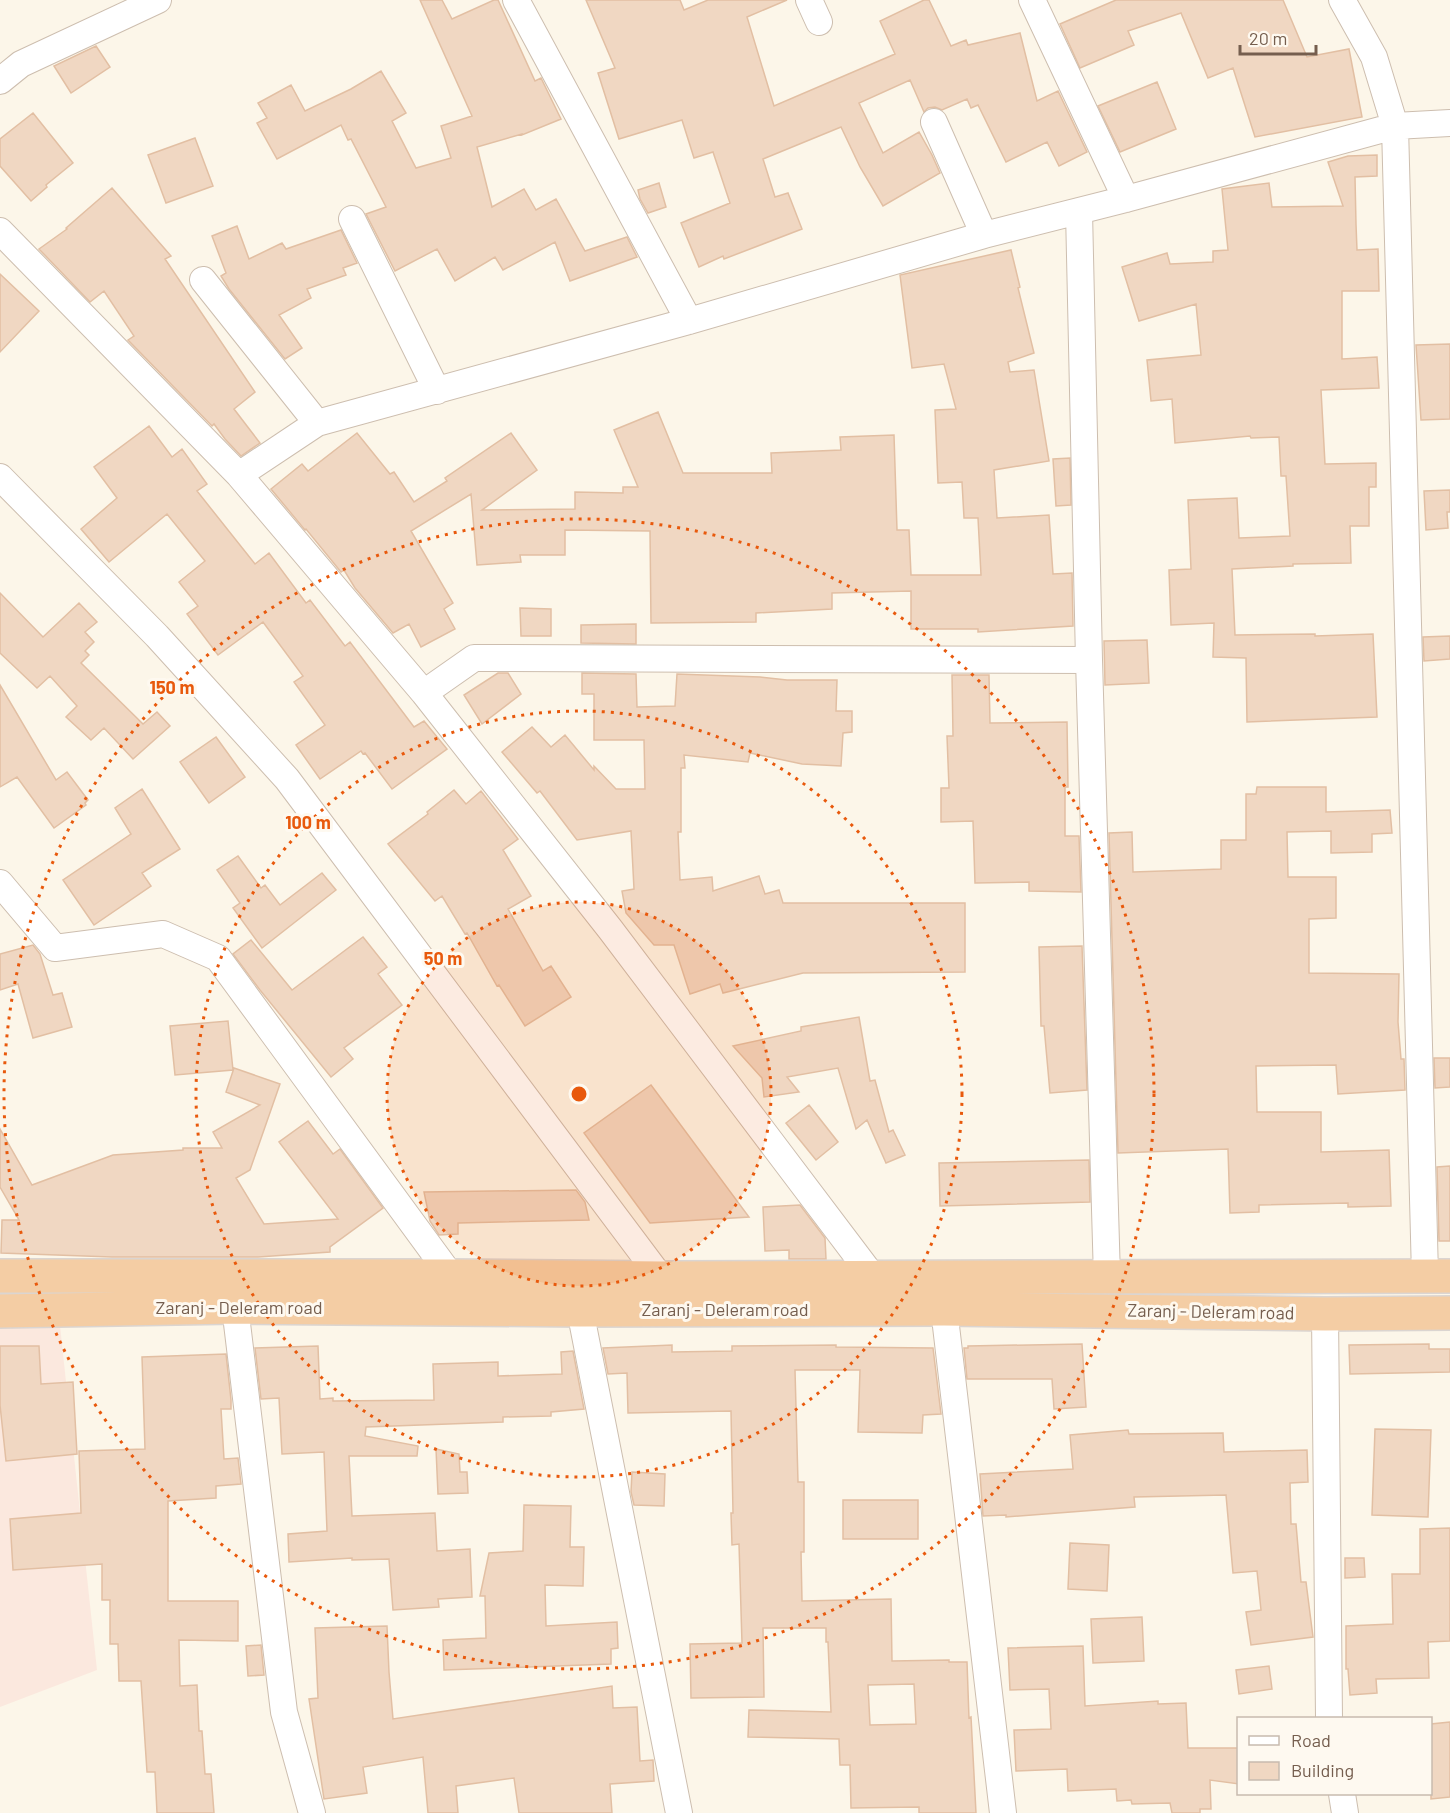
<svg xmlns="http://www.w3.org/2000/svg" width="1450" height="1813" font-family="Barlow,sans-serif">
	<rect width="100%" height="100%" fill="#fcf6e9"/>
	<path fill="#fbe8de" d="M60 1326 97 1670 0 1707V1327Z"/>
	<path fill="#f0d7c2" stroke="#e2bfa3" stroke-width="1.5" fill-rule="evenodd" d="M420 0H442L452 19 494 0H498L535 81 541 78 561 119 522 135V134L477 147 492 207 524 189 536 210 556 199 585 251 627 237 637 257 570 281 555 242 503 270 495 257 455 281 437 249 395 271 366 214 386 207 351 139 348 140 341 125 277 159 257 123 267 118 258 103 291 85 305 111 351 89 381 71 406 113 392 121 416 168 451 158 441 126 472 116Z
		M586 0H680L684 10 708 0H787L747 17 774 106 895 54 880 21 924 0H929L951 46 966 40 968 45 1020 33 1037 101 1058 91 1087 152 1059 166 1047 142 1006 162 978 105 971 108 967 99 942 110 935 107 928 108 924 112 910 80 859 103 883 153 919 132 932 155 940 173 883 206 860 167 841 127 763 159 775 197 788 193 802 229 724 259 723 256 699 267 681 223 730 203 713 152 694 158 682 120 619 139 598 73 615 68Z
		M1116 0H1283L1307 57 1349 49 1362 117 1255 137 1233 68 1208 78 1181 13 1128 31 1134 45 1080 68 1060 24Z
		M96 46 110 67 71 93 54 66Z
		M1157 82 1176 129 1120 152 1098 106Z
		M33 113 73 163 46 185 47 187 31 201 0 166V139Z
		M195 138 213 186 166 203 148 155Z
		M1377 155V176L1355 177 1356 224 1357 250 1378 249 1379 291H1342V359L1377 357 1379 388 1321 390 1325 464 1376 463V487H1369V526H1350L1351 563 1293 564V566L1232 569 1235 635 1315 634V636L1373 634 1377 717 1247 722 1246 658 1213 657 1214 623 1171 625 1169 570 1191 569 1188 500 1237 498 1239 538 1290 536 1286 476H1281L1279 437 1251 438 1250 436 1175 443 1172 399 1151 401 1147 360 1201 355 1196 304 1139 321 1122 267 1167 253 1170 264 1213 262V251L1228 250 1222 189 1269 183 1272 207 1343 206 1328 162 1348 156Z
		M659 183 666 207 648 213 640 199 638 190Z
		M112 188 171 256 165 259 255 392 234 409 260 443 241 456 225 439 214 424 212 426 128 340 134 336 104 291 90 302 39 249 67 229 66 228Z
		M237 226 249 259 282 243 286 249 341 230 357 263 343 268 346 275 307 289 311 298 279 315 302 348 285 359 229 289 221 276 226 273 212 236Z
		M1011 250 1020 287 1018 288 1034 353 1008 362 1010 372 1034 370 1049 461 994 470 997 518 1049 515 1053 574 1072 573 1073 626 978 632V629H911V591L832 593V609L756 613V622L651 623 650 531 565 530V555H520L521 562 477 565 471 494 411 531 453 603 444 609 455 629 421 647 409 624 393 633 355 588 344 570 341 572 306 529 305 530 271 489 302 464 308 471 357 433 390 474 394 472 414 502 447 481 445 478 511 433 537 470 482 510 575 509V492L623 493V487H638L614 430 658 412 683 473H772L771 453 841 450 840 437 894 435 897 530H909L911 575H981L978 518H964L962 482 938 483 935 410 956 409 944 364 912 368 900 275Z
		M0 274 39 311 0 352Z
		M1450 344V419L1421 420 1416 345Z
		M149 426 172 457 182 449 207 484 197 491 255 564 269 553 306 603 310 600 345 646 350 642 414 727 424 721 447 749 392 789 365 753 363 754 361 751 320 779 296 745 325 725 294 682 303 676 263 622 218 655 187 614 198 606 179 582 205 561 167 514 109 562 81 529 117 498 94 467Z
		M1070 458 1071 505 1056 506 1053 459Z
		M1450 490V512H1447L1448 528 1426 530 1424 491Z
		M0 593 43 637 79 603 97 622 85 632 94 642 85 651 89 655 81 663 143 724 157 712 170 726 133 759 104 728 91 740 66 717 77 706 50 676 37 688 0 653Z
		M520 608 551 609V636H521Z
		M636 624V644L581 643V625Z
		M1450 636V659L1424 661 1423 637Z
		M1147 640 1149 683 1105 685 1104 641Z
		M498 673H508L521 694 482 724 464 695Z
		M582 673 636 674 637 707 675 706 677 674 760 677 787 680H837L836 711H852V732L843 733 841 766 802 764 750 753 748 762 684 755 685 768H681V832H678L680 880 712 877 713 891 759 876 765 894 779 890 783 903H965V972L803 973 723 993 720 984 690 994 674 945H654L626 913 622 891 634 889 631 831 577 840 540 791 537 793 502 752 532 727 551 747 565 735 594 770V766L616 789H645L644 740H594V694H582Z
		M952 675H989L990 723 1067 722 1068 787H1065V836H1079L1081 892 1029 891V882L975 883 973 821 941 822V788H949L947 736H953Z
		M0 685 56 780 67 772 88 800 85 803 86 805 54 828 17 777 0 787Z
		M216 737 245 777 209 803 180 762Z
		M1257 787H1326V812L1390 810 1392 833 1372 834V852L1331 853V831L1287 832 1288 877H1336V918L1309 919V973L1399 974 1398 1022 1401 1059H1404L1405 1090 1338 1094 1336 1065 1256 1066 1257 1112H1321V1152L1389 1150 1391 1206 1348 1207V1203L1259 1205V1212L1230 1213 1228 1149 1118 1153 1109 833 1132 832 1133 872 1221 869V840H1246V794H1256Z
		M142 789 180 849 142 873 151 886 94 925 63 880 131 834 115 808Z
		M454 790 466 804 481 791 518 839 503 850 531 896 508 909 543 971 551 966 571 997 525 1026 499 985 497 986 467 933 465 934 442 896 435 901 388 844 428 814 427 812Z
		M238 856 261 888 265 885 280 905 322 873 336 890 262 948 233 908 240 903 217 870Z
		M363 937 387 967 378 974 402 1005 344 1048 353 1059 331 1077 260 990 233 954 251 940 292 990Z
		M33 945 40 954 53 995 62 993 72 1027 33 1038 18 984 0 990V954Z
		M1082 946 1087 1090 1050 1093 1044 1026H1041L1039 947Z
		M859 1017 870 1081 875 1080 889 1132 893 1130 905 1155 886 1163 867 1120 856 1129 838 1068 787 1077 799 1092 764 1097 762 1078 733 1046 801 1031V1027Z
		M228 1021 233 1070 175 1075 170 1026Z
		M1434 1058H1450V1087L1435 1088Z
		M234 1068 280 1084 250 1170 236 1178 264 1224 338 1219 279 1142 308 1121 333 1154 340 1149 383 1208 330 1247V1252L258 1257H112L1 1253 2 1220H19L0 1187V1129L32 1185 113 1155 183 1150V1148H222L213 1132 260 1105 226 1092Z
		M651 1085 749 1217 650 1223 584 1133Z
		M809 1105 838 1142 816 1160 786 1123Z
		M1089 1160 1090 1202 940 1206 939 1163Z
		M1450 1166V1241H1439L1437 1167Z
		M576 1190 585 1202 589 1220 458 1223V1234L439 1235 430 1221 424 1192Z
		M800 1205 825 1238 826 1259H789V1250L765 1251 763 1207Z
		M1082 1344 1086 1407 1054 1409 1052 1379H967L964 1348H968V1346Z
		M1429 1344V1349H1450V1372L1350 1374 1349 1345Z
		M672 1345V1352L732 1351V1346L836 1345V1347L933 1348 941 1414 923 1415 922 1433 858 1432 860 1370H795L798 1482H804V1552H801L802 1601 891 1599 892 1661 949 1660V1662H967L969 1718 971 1717 976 1813H919V1807L851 1808 850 1765H840L839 1739 748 1737 749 1710 831 1712 828 1642H826V1628H763L764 1697 691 1698 690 1644 742 1643 739 1544 732 1545 731 1513H733L731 1411 628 1413 627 1373 608 1374 603 1348ZM914 1684 916 1724 870 1725 868 1685Z
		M0 1346H39L41 1384 73 1382 77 1454 6 1461 0 1405Z
		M318 1346 320 1399 333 1398V1401L434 1400 433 1364 498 1362V1376L562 1374 561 1352 573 1351 584 1409 551 1412V1416L503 1417V1422L366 1427 365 1436 418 1446 417 1456H349L352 1516 435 1513 437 1551 470 1549 472 1597 438 1599 439 1607 393 1610 389 1559 352 1560V1558L289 1562 288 1534 327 1531 324 1452 282 1454 279 1398 261 1399 255 1348Z
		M226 1354 231 1400V1409H221L224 1459 238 1458 241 1484 216 1486V1498L168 1501V1601H238V1641L179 1640 180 1686 197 1685 199 1731H202L205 1774H211L214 1813H157L155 1772H147L141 1681H119L118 1644H110V1600H102V1564L13 1570 10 1519 81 1513 79 1451 145 1449 142 1357Z
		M1375 1429 1431 1430 1428 1517 1372 1515Z
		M1128 1430 1129 1434 1223 1433 1224 1452 1307 1450 1308 1482 1290 1483 1291 1524H1296L1301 1582H1306L1313 1637 1251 1645 1246 1612 1261 1610 1257 1571 1233 1573 1226 1495 1134 1497 1135 1507 1006 1517V1515L983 1516 980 1474 1073 1469 1070 1435Z
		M436 1449 459 1454 460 1472H467L468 1493 438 1494Z
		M632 1472 665 1474 664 1506 634 1505 631 1492Z
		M843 1500H918V1539H843Z
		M524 1505 571 1506 570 1547H584L583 1586 545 1585 546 1626 617 1622 618 1648 611 1649V1664L444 1670 443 1640 486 1638 485 1596H480L489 1553 523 1551Z
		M1450 1528V1641L1428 1642 1429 1678 1376 1679 1377 1693 1350 1695 1348 1669H1346V1626L1393 1624 1392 1574H1420V1529Z
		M1070 1543 1109 1545 1107 1591 1068 1589Z
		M1345 1558H1364L1365 1577 1345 1578Z
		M1142 1617 1144 1661 1093 1663 1091 1619Z
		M387 1626 389 1672 393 1719 612 1686 613 1708 637 1707 640 1761 653 1760 654 1781 610 1784 612 1813H519L514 1778 456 1786 458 1813H428L423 1757 363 1767 367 1793 324 1799 309 1699 318 1698 315 1628Z
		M261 1645 264 1675 248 1676 246 1646Z
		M1083 1646 1085 1706 1158 1701V1704L1186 1703 1188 1748H1239V1784L1210 1780 1211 1809H1200V1813H1172L1170 1803 1132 1804 1131 1800 1117 1801 1116 1789 1068 1791 1067 1769 1016 1771 1014 1730 1051 1729 1049 1689 1010 1690 1008 1648Z
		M1269 1666 1272 1689 1239 1694 1236 1670Z
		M1450 1722V1797L1431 1799V1724Z"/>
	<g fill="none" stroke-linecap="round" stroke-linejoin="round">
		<defs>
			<path id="minor" d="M516 0 689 321
				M809 0 819 22
				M1032 0 1126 199
				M1342 0 1374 57 1395 126 1425 1275
				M0 81 21 64 158 0
				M934 122 984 235
				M1079 211 1089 660 1107 1278
				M352 219 437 391
				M0 231 239 475 424 693 610 929 873 1277
				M203 280 317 423
				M239 475 317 423 689 321 984 235 1126 199 1395 126 1450 123
				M0 477 157 636 287 779 661 1278
				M424 693 474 658 1089 660
				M0 883 55 948 163 934 218 958 451 1276
				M235 1307 284 1712 312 1813
				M944 1309 1003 1813
				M580 1310 679 1813
				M1325 1314 1329 1718
				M1342 1794 1345 1813"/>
			<path id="trunk" d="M0 1276H451L661 1278 1450 1276
				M0 1311 235 1307 580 1310 944 1309 1325 1314 1450 1313"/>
		</defs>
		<use href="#minor" stroke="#cdbeaf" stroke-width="28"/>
		<use href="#trunk" stroke="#dbd5d1" stroke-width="36"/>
		<use href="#minor" stroke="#fff" stroke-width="26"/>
		<use href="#trunk" stroke="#f4cda4" stroke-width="33"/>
	</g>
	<circle cx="579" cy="1094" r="192" fill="#e8590c" fill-opacity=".12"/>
	<g fill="none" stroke="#e8590c" stroke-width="3" stroke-dasharray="3 6">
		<circle cx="579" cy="1094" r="192"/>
		<circle cx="579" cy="1094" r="383"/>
		<circle cx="579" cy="1094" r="575"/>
	</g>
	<g text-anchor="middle" stroke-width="6" stroke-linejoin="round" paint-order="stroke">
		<g font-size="18" fill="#755e4e" stroke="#fef9f0">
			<text x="239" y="1314">Zaranj - Deleram road</text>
			<text x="725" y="1316">Zaranj - Deleram road</text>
			<text transform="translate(1211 1312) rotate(1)" y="6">Zaranj - Deleram road</text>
		</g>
	</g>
	<circle cx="579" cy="1094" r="9" fill="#e8590c" stroke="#fef9f0" stroke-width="3"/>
	<g font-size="18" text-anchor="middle" font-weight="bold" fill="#e8590c" stroke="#fef9f0" stroke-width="6" stroke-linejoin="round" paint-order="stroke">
		<text x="172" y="694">150 m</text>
		<text x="308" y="829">100 m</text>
		<text x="443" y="965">50 m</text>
	</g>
	<rect x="1237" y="1717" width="195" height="78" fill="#fef9f0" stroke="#c7bbaf" stroke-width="1.5"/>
	<rect x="1249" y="1736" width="30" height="9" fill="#ffffff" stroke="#c7bbaf" stroke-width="1.5"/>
	<text x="1291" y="1747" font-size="18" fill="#755e4e">Road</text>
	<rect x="1249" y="1762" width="30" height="18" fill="#f0d7c2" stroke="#c7bbaf" stroke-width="1.5"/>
	<text x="1291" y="1777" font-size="18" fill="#755e4e">Building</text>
	<path d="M1240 45v9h76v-9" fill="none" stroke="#755e4e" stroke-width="3"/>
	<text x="1249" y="45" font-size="18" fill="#755e4e" stroke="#fef9f0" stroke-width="4.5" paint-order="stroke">20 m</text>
</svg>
